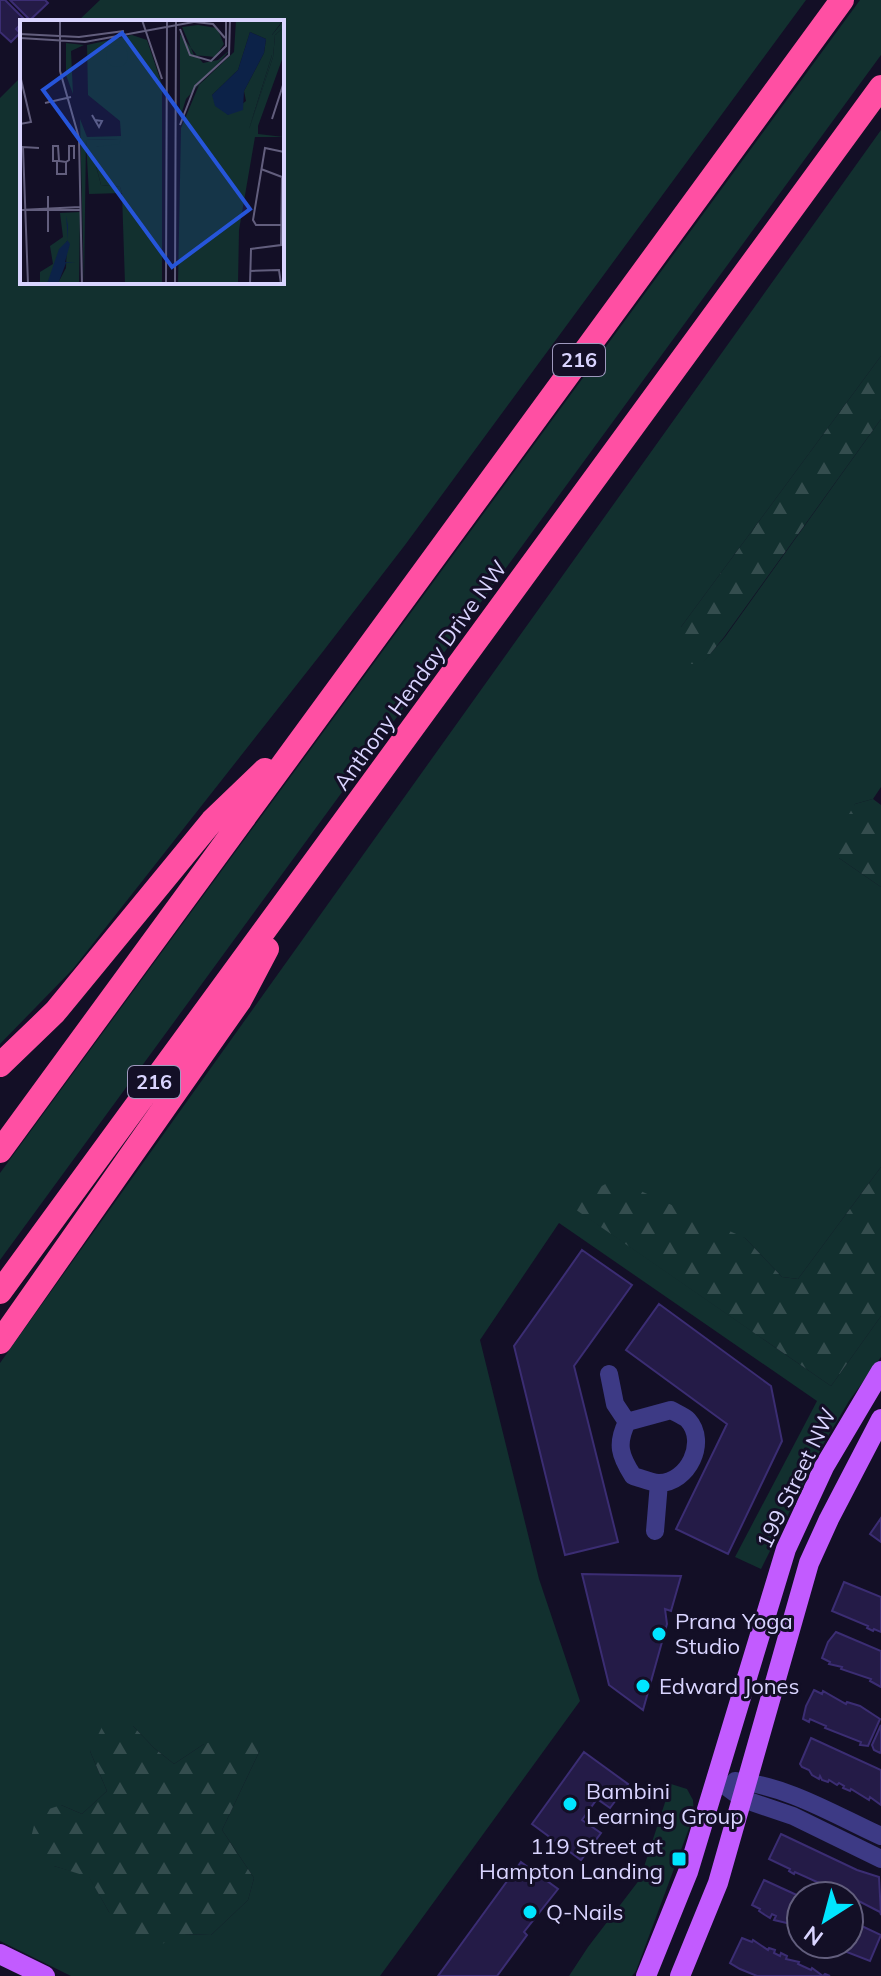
<svg xmlns="http://www.w3.org/2000/svg" width="881" height="1976" font-family="Mulish,sans-serif">
	<defs>
		<pattern id="forest-firs" width="22" height="20" patternUnits="userSpaceOnUse" patternTransform="scale(2)"><rect width="22" height="20" fill="#12302f"/><path d="M5 1l3.5 6h-7zM16 11l3.5 6h-7z" fill="#344d4e"/></pattern>
	</defs>
	<rect width="100%" height="100%" fill="#130f26"/>
	<path fill="#12302f" fill-rule="evenodd" d="M100 0H806L405 545 321 654 73 969 0 1044V98L22 76V282H282V22H77Z
		M860 0H881V55L0 1260V1173Z
		M881 130V356L681 627 702 663 725 637 881 419V787L873 799 855 804 839 858 881 887V1167L798 1279 782 1277 745 1238 570 1205 831 1386 881 1316V1357L849 1401 824 1443 761 1569 735 1557 817 1401 559 1223 480 1340 539 1579 580 1701 380 1976H71L0 1941V1363ZM133 1726 154 1748 174 1764 204 1744 260 1750 222 1830 254 1878 248 1900 211 1935 184 1934 109 1912 89 1876 54 1866 61 1805 82 1814 107 1791 90 1751Z
		M671 1784 687 1789 693 1800 694 1815 636 1971 632 1976H569L588 1947 640 1879Z"/>
	<path fill="url(#forest-firs)" d="M881 356V419L724 637 702 664H689L676 651 681 627Z
		M873 799 881 805V887L839 858 837 834 855 804Z
		M881 1167V1316L831 1386 569 1205 614 1179 745 1238 782 1277 798 1279Z
		M103 1725 133 1726 154 1748 174 1764 204 1744 244 1732 260 1750 222 1830 254 1878 248 1900 211 1935 184 1934 153 1948 109 1912 89 1877 54 1866 29 1846 37 1813 61 1805 82 1814 107 1791 90 1751Z"/>
	<path fill="#241b47" stroke="#3b2d73" stroke-width="2" d="M0 0H5L25 20 16 29 20 33 11 42 0 32Z
		M10 0H45L48 3 30 20Z
		M582 1250 632 1285 574 1366 618 1542 565 1555 514 1346Z
		M659 1304 771 1386 782 1441 728 1554 676 1529 727 1424 626 1350Z
		M881 1518V1542L870 1534Z
		M582 1574 681 1576 671 1611 665 1609 667 1624 643 1710 609 1685Z
		M844 1582 881 1597V1632L874 1629 873 1631 867 1628 868 1626 832 1611Z
		M836 1632 881 1651V1687L870 1681 871 1679 841 1669 842 1667 829 1664 830 1662 822 1658 828 1642Z
		M814 1690 822 1694 823 1691 846 1704 847 1702 860 1706 880 1719 868 1746 860 1745 861 1742 825 1728 826 1726 810 1719 809 1722 803 1719 806 1706Z
		M881 1725V1751L880 1753 874 1750 872 1745Z
		M811 1738 881 1770V1805L870 1797 869 1800 851 1789 850 1791 843 1788 844 1786 839 1783 837 1785 829 1780 828 1782 822 1780 820 1776 819 1779 812 1775 809 1770 802 1767 800 1764Z
		M584 1752 628 1784 610 1808 597 1799 582 1820 601 1833 581 1860 532 1824Z
		M781 1834 857 1870 879 1877 881 1915 880 1912 849 1896 831 1889 830 1891 825 1888 826 1886 795 1872 794 1874 789 1871 790 1869 769 1859Z
		M521 1862 558 1889 524 1932 527 1935 497 1976H438Z
		M764 1880 801 1897V1930L791 1924 774 1920 776 1916 772 1914 770 1918 765 1915 759 1911 760 1909 752 1905Z
		M849 1920 881 1935 870 1961 839 1949 840 1947 835 1944H849Z
		M742 1938 752 1942 753 1940 768 1950 769 1948 775 1950 774 1953 780 1956 781 1953 787 1956 786 1959 799 1962 798 1964 811 1970 812 1968 823 1976 825 1974 830 1976H757L740 1969 730 1963Z"/>
	<g fill="none" stroke-linecap="round" stroke-linejoin="round">
		<path stroke="#3d3a85" stroke-width="18" d="M609 1374 615 1404 627 1422
			M671 1410C676 1413 684 1416 688 1420 708 1442 688 1483 659 1483 651 1483 641 1478 633 1476 620 1456 616 1444 627 1422Z
			M655 1531 659 1483
			M716 1779 743 1799 793 1816 881 1859
			M735 1781C786 1785 835 1815 881 1836"/>
		<path stroke="#c25bff" stroke-width="20" d="M0 1954 45 1976
			M646 1976 688 1872 786 1549 824 1467 881 1371
			M680 1976 718 1883 809 1563 829 1519 881 1419"/>
		<path stroke="#ff4fa3" stroke-width="24" d="M0 1065 55 1012 212 821 265 770
			M0 1151 842 0
			M0 1292 881 87
			M0 1342 240 1000 267 949"/>
	</g>
	<g fill="#00e5ff" stroke="#130f26" stroke-width="3">
		<circle cx="659" cy="1634" r="8"/>
		<circle cx="643" cy="1686" r="8"/>
		<circle cx="570" cy="1804" r="8"/>
		<rect x="671" y="1851" width="16" height="16" rx="4"/>
		<circle cx="530" cy="1912" r="8"/>
	</g>
	<g text-anchor="middle" stroke-width="6" stroke-linejoin="round" paint-order="stroke">
		<g fill="#130f26" stroke="#9e99be" stroke-width="2">
			<rect x="553" y="344" width="52" height="32" rx="6"/>
			<rect x="128" y="1066" width="52" height="32" rx="6"/>
		</g>
		<g font-size="20" font-weight="bold" fill="#d9d4ff">
			<text x="579" y="367">216</text>
			<text x="154" y="1089">216</text>
		</g>
		<g font-size="22" fill="#d9d4ff" stroke="#130f26">
			<text transform="translate(420 675) rotate(-54)" y="8">Anthony Henday Drive NW</text>
			<text transform="translate(796 1478) rotate(-64)" y="8">199 Street NW</text>
		</g>
		<g font-size="22" fill="#d9d4ff" stroke="#130f26" text-anchor="start">
			<text x="675" y="1629">Prana Yoga<tspan x="675" dy="25">Studio</tspan></text>
			<text x="659" y="1694">Edward Jones</text>
			<text x="586" y="1799">Bambini<tspan x="586" dy="25">Learning Group</tspan></text>
			<text x="663" y="1854" text-anchor="end">119 Street at<tspan x="663" dy="25">Hampton Landing</tspan></text>
			<text x="546" y="1920">Q-Nails</text>
		</g>
	</g>
	<g transform="translate(20 20)">
		<rect width="264" height="264" fill="#130f26"/>
		<path d="M216 0H263L252 15V35L229 109 253 37 255 15 264 7V34L238 106V114L264 117H235L219 210 218 264H158L161 108 179 65 214 32ZM230 12 246 19 244 33 224 71 226 81 208 95 192 75 218 50ZM178 5 197 8 204 24 195 37 174 35 162 7ZM160 14 183 43 198 40 211 29 166 79 160 98ZM112 15 127 20 142 65V264H105L102 173 100 167 81 165 76 146V127L100 119 66 120 64 264 60 99 67 117 101 116 100 101 68 75 67 25ZM46 23 64 25 51 31 53 74 46 55Z" fill="#12302f" fill-rule="evenodd"/>
		<path d="M264 0V7L255 15 253 37 229 110 252 35V15ZM86 36a11 11 0 1 1 22 0a11 11 0 1 1-22 0ZM101 119 99 124 76 127V146L81 165 100 167 102 173 69 174 66 120Z" fill="#12302f"/>
		<path d="M60 192 59 264 38 263 46 248 47 221 27 264H20V252L33 244 30 226 43 217 40 193Z" fill="#12302f"/>
		<path d="M230 12 246 19 244 33 224 71 223 90 208 95 195 86 192 75 218 50ZM46 196 48 205V221L50 224 45 242 55 243H46L38 264H27L39 229 48 220Z" fill="#0c2248"/>
		<path fill="none" stroke="#625e7d" stroke-width="2" d="M40 0V51L59 118 62 264M122 0 142 59M175 2 193 4 205 18M160 9 170 35 191 41 206 26V1M0 14 59 17 104 11M0 18 65 22 179 1M0 55 11 102 0 104M25 83 51 77M72 95 79 107 82 101 75 100M252 99 264 62M160 105 175 66 209 35 210 0M39 141 38 126H33V141H39L46 142 49 140V126H54V139M37 142V154H46V142M28 176V212M0 190 60 187M6 190H61M261 205H236L233 200 245 128 264 132M230 251 259 250 261 264M8 264 3 127 19 128M146 264 147 0M155 264 156 0M230 264 231 229 261 225 262 157 241 149"/>
		<path fill="#2655da" fill-opacity="0.15" stroke="#2655da" stroke-width="4" d="M102 13 230 189 152 247 23 70Z"/>
		<rect width="264" height="264" fill="none" stroke="#d9d4ff" stroke-width="4"/>
	</g>
	<g transform="translate(825 1920) rotate(216)"><circle r="38" fill="#130f26" stroke="#625e7d" stroke-width="2"/>
	<path d="M0-6L14 30L0 20L-14 30Z" fill="#00e5ff"/>
	<text y="-12" font-size="22" font-weight="bold" text-anchor="middle" fill="#d9d4ff">N</text>
	</g>
</svg>
